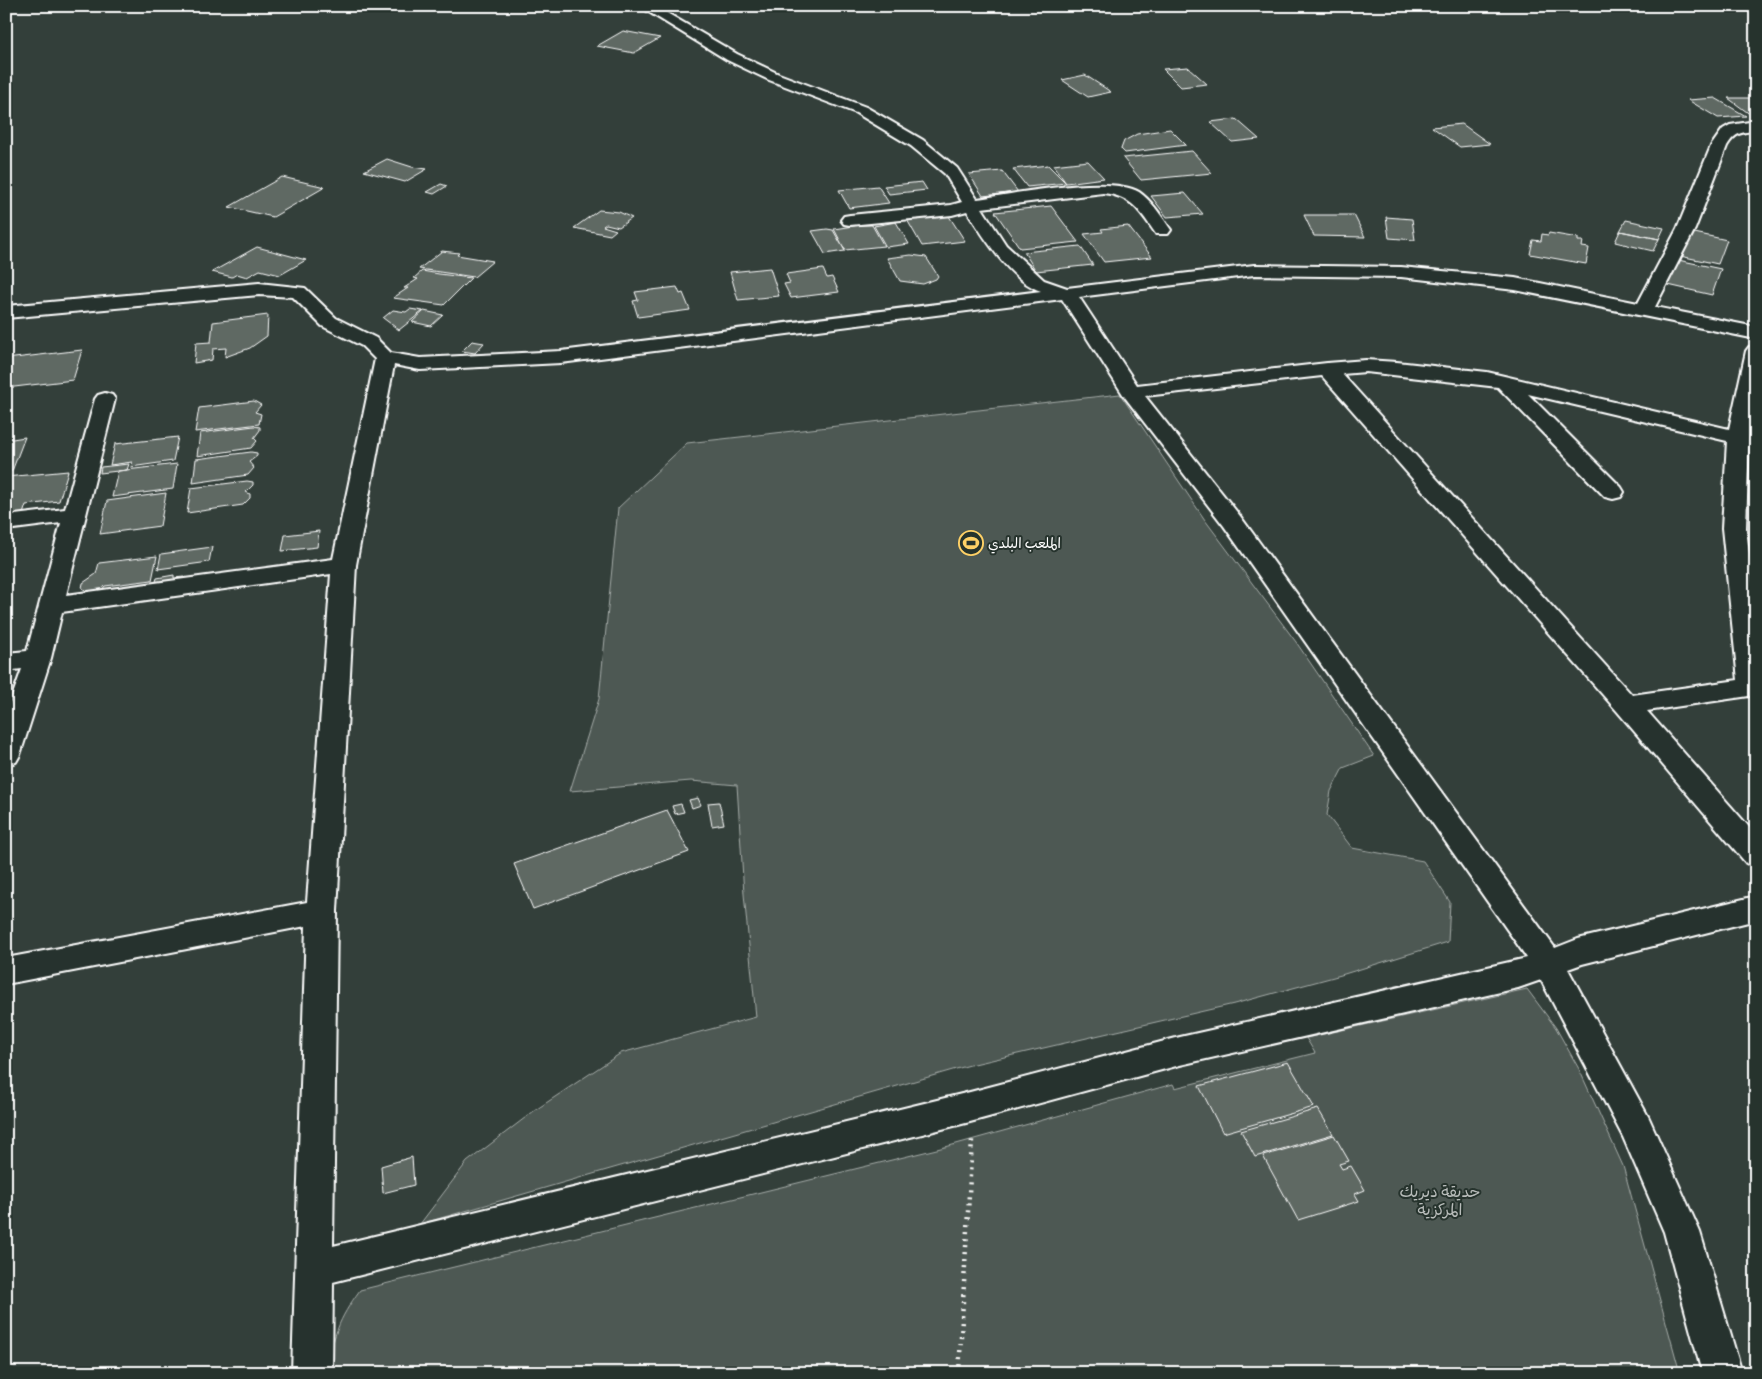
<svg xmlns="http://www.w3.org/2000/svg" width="1762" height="1379" font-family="Pangolin,'Playpen Sans Arabic',sans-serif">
	<rect width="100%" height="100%" fill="#333f3a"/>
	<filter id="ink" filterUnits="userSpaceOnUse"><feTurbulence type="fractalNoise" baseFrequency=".02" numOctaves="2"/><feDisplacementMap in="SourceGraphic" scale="10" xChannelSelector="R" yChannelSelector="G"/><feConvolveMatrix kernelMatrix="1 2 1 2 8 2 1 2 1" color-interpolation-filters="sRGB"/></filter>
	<g filter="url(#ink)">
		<path fill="#4d5853" stroke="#a6aca9" d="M1120 394 1205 520 1296 642 1374 756 1343 768 1331 791 1327 815 1352 848 1423 861 1450 902 1448 942 1341 975 1234 1004 970 1065 420 1224 467 1162 534 1111 621 1053 756 1017 744 894 737 785 691 781 570 791 599 699 618 508 687 443Z
			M1527 989 1556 1028 1579 1069 1623 1166 1680 1373H327C333 1336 338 1320 360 1290L949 1146 1173 1084 1175 1088 1315 1053 1306 1038Z"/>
		<path fill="#5f6964" stroke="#fff" d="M623 31 660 38 634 53 597 46Z
			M1188 67 1207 84 1181 87 1163 69Z
			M1085 75 1111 92 1088 97 1062 80Z
			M1715 98 1746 116 1718 118 1688 100Z
			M1728 98H1756V115H1751Z
			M1236 119 1259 139 1232 142 1210 122Z
			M1462 124 1490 144 1460 147 1432 127Z
			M1170 129 1186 145 1125 153 1121 149 1124 141 1137 134Z
			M1192 151 1212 173 1141 180 1123 158Z
			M387 159 412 167 427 169 405 182 364 171Z
			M1088 161 1104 178 1066 183 1053 165Z
			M1048 165 1066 183 1027 187 1013 169Z
			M1002 171 1018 192 983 196 969 174Z
			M282 177 325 187 273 217 229 207Z
			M922 182 927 190 889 194 884 186Z
			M441 184 447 186 434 194 427 192Z
			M878 186 889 203 849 208 839 190Z
			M1185 193 1203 214 1167 217 1151 196Z
			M1051 206 1078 242 1020 248 995 212Z
			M599 210 619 212 632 218 619 227 606 224 603 226 616 230 610 235 574 228Z
			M947 213 965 241 922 246 906 218Z
			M1304 215H1354L1365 237 1314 236Z
			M1386 217 1412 219 1415 240 1389 238Z
			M1626 220 1664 228 1659 239 1620 231Z
			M896 222 909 244 886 247 874 226Z
			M859 225H872L884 246 845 250 834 229Z
			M1128 226 1152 257 1104 262 1084 234 1103 232 1101 229Z
			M827 229 833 230 845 251 825 254 812 231Z
			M1620 231 1659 239 1653 251 1615 242Z
			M1690 232 1727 240 1718 264 1680 256Z
			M1549 233 1578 238V241H1583L1582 247 1589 248 1586 264 1530 254 1533 240 1541 241 1542 234 1548 235Z
			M1080 246 1093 265 1036 271 1024 252Z
			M257 247 306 260 280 275 260 270 247 277 237 274 232 277 212 272Z
			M442 251 459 253 457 255 493 261 474 277 419 269Z
			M911 255 926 257 938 276 936 279 923 284 900 281 887 258Z
			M1678 260 1721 269 1712 295 1668 285Z
			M770 268 779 296 738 300 730 272Z
			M823 269 827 278 832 277 839 292 791 298 784 284 790 283 786 274Z
			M422 271 439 274 471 278 444 305 393 298 408 288H404L418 279 414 278Z
			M677 287 680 294 683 293 690 310 638 317 633 301 638 300 635 292Z
			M410 309 423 311 399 330 383 318 393 310 406 312Z
			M424 311 443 315 431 326 412 322Z
			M268 315 267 336 250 348 225 357 226 348 213 349 212 360 194 363 196 343 211 342 213 322Z
			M472 341 484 343 475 353 462 351Z
			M82 350 73 380 6 388V359Z
			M254 401 261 405 255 412 261 414 259 424 195 432 199 408Z
			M254 426 260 427V430L254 438 257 441 251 448 197 456 200 433Z
			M25 437 12 471 6 472V440Z
			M178 437 173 461 131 467 132 462 110 465 115 444Z
			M251 452 257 453V456L249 462 254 468 248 475 193 483 196 459Z
			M129 464 127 470 100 473 101 467Z
			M177 464 173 489 112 497 118 471Z
			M68 471 59 501 26 505 23 514 6 516V477Z
			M247 481 253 482V485L246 492 250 494V498L243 505 187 513 191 488Z
			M166 493 160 526 100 534 107 501Z
			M319 531 317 547 282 551 285 535Z
			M212 547 209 562 158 569 161 554Z
			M157 556 152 580 105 586 102 590 90 593 82 588 83 583 96 574 99 563Z
			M174 575V578L184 577V581L155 585 157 578Z
			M698 798 701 805 692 808 689 800Z
			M719 802 724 824 712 826 708 803Z
			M681 804 684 812 675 814 672 806Z
			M667 810 689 852 533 909 514 864Z
			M1288 1062 1314 1107 1223 1133 1199 1086Z
			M1318 1109 1333 1134 1255 1157 1241 1131Z
			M1334 1135 1349 1161 1339 1164 1342 1169 1351 1166 1365 1190 1355 1194 1359 1201 1298 1220 1263 1156Z
			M412 1157 414 1185 383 1193 381 1166Z"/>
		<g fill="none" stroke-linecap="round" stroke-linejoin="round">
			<defs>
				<path id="minor" d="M639 6H655L737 54 779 74 866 107 923 140 957 168 977 199C1013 194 1110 174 1139 192 1152 201 1162 217 1171 230L1168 234H1156C1140 211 1132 196 1103 193L982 208 1006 245 1044 280 1067 288 1254 265 1401 267 1515 278 1638 303 1677 229 1711 146 1723 129 1730 125 1756 121V131C1741 132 1735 133 1727 146L1695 229 1655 307 1756 327V339L1515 290 1401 277 1254 275 1079 297 1137 385 1327 363 1366 360 1397 362 1487 372 1729 429 1746 351 1749 347 1756 345V402L1749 437 1746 528 1756 610V695L1647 711 1756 835V866L1746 863 1617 711 1322 376 1145 396 1240 516 1555 948 1578 939 1756 896V920L1582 964 1568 969 1649 1118 1700 1232 1742 1373H1702L1664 1232 1623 1137 1541 980 1518 988 1180 1065 970 1122 333 1282 332 1373H292L306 926 6 984V958L307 902 331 574 62 612 51 658 20 755 16 762 6 765V714L22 669 6 671V653L27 651 61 523 6 530V516L65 509 95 399 98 395 105 393 112 395 115 399 66 595 333 559 375 359 362 346 322 326 293 297 259 295 6 318V306L259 283 305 288 336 318 376 338 391 353 420 358 561 351 1041 291C1010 281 984 237 967 211L952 215 850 225 844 224 841 220 844 216 850 215 951 205 962 202 945 174 911 146 856 113 769 80 727 60ZM1062 299 1124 396 1224 526 1527 958 1180 1037 970 1092 333 1246 337 911 356 565 394 365 420 370 561 363ZM1366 372 1498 387 1605 497 1613 499 1621 497 1624 492 1621 487 1528 394 1727 441 1722 528 1738 680 1632 695 1342 374Z"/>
			</defs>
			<use href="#minor" stroke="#fff" stroke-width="4"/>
			<path stroke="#fff" stroke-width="4.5" stroke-dasharray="2 5" stroke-linecap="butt" d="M959 1373 972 1140"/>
			<use href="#minor" fill="#26332d" fill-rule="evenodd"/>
		</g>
	</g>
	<defs>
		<symbol id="stadium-ring" viewBox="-11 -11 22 22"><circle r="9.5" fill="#26332d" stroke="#ffd166" stroke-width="1.5"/><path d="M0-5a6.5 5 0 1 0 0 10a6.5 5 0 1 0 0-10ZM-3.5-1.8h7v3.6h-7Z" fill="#ffd166"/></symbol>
	</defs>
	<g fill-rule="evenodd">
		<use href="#stadium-ring" x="957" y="529" width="28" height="28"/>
	</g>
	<g text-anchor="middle" stroke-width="4" stroke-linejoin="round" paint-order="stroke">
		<g font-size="14" fill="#fff" stroke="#26332d" text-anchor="start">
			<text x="988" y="548">الملعب البلدي</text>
		</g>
		<g font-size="16" fill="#b8bcba" stroke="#26332d">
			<text x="1440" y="1197">حديقة ديريك<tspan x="1440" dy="18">المركزية</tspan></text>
		</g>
	</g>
	<rect width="1762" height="1379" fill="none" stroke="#26332d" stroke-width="25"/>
	<rect x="12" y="12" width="1737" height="1354" fill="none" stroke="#fff" stroke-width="2" filter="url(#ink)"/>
</svg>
